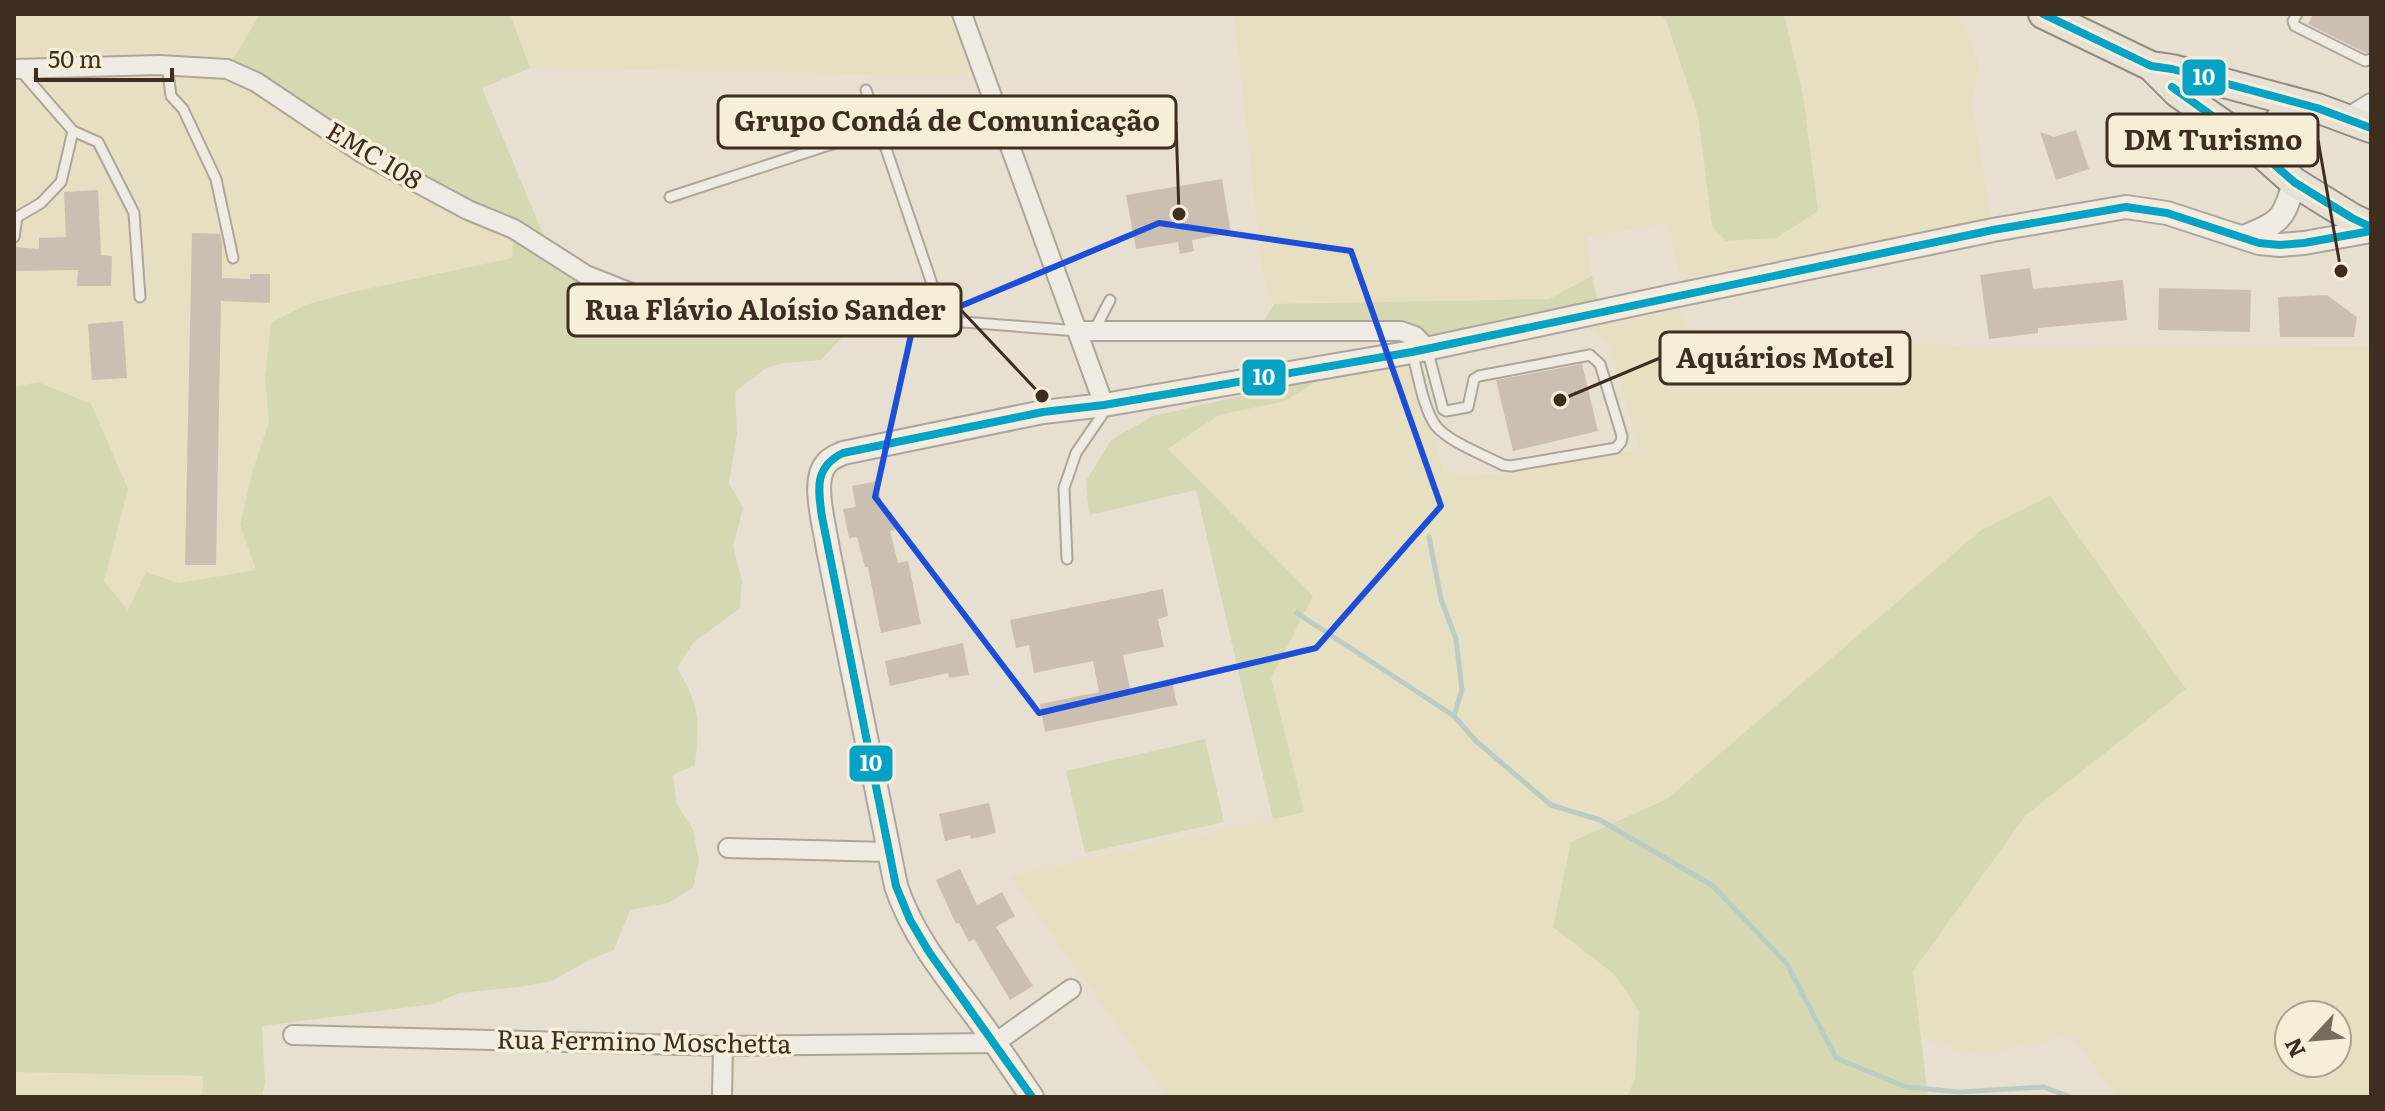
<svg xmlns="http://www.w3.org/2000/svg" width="2385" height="1111" font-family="Literata,serif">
	<rect width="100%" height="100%" fill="#e7e0d1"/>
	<path fill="#e6dfc2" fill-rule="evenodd" d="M14 14H260L227 69 514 229 513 258 353 292 305 305 271 323 265 377 269 422 253 470 240 525 257 570 179 583 146 572 128 611 104 581 128 489 38 382 14 387Z
		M510 14H951L970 76 530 68Z
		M1234 14H1660L1665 20 1698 115 1712 226 1803 96 1784 14H1952L1960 18 1979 63 1972 105 1993 230 1684 293 1668 223 1587 237 1592 276 1549 299 1417 304H1274L1263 276Z
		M1678 310 1687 326 1752 345 1928 343 1976 348 2371 346V1097H2118L2071 1036 1974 1055 1921 1038 1912 971 2025 815 2186 689 1980 531 1667 799 1571 843 1553 927 1615 974 1639 1011 1635 1081 1626 1097H1168L1010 876 1304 812 1271 678 1313 596 1167 449 1219 415 1285 401 1321 378 1408 362 1421 417 1432 431 1444 473 1498 474 1639 450 1610 344 1587 328ZM2289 1015H2337V1063H2289Z
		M14 1072 203 1076 202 1097H14Z"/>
	<path fill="#d6d7b3" d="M260 14H510L530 68 482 88 551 253 639 296 843 312V336L821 360 784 363 766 368 735 392 737 433 729 483 743 508 733 546 742 581 740 608 693 643 677 668C701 706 699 722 695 765L673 775 677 805 693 829 699 861 693 888 668 903 630 910 614 950 587 961 552 981 519 987 460 993 433 1004 262 1026 265 1083 262 1097H202L203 1076 14 1072V387L38 382 91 404 128 489 104 581 128 610 146 572 179 583 256 570 240 525 253 470 269 422 265 377 271 323 305 305 353 292 512 258 514 229 227 69Z
		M1660 14H1784L1803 96 1818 211 1776 238 1726 241 1712 226 1698 115 1666 20Z
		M1592 276 1600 312 1427 349 1415 336 1258 332 1274 304 1549 299Z
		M1321 378 1285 401 1219 415 1168 449 1313 596 1271 678 1304 812 1273 819 1196 490 1089 515 1086 481 1111 440 1153 416Z
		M2050 496 2186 689 2026 815 1913 971 1928 1097H1626L1635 1080 1639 1011 1614 974 1553 927 1571 842 1667 799 1980 531Z
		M1205 739 1224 822 1085 853 1066 771Z"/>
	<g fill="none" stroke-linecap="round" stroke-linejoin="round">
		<path stroke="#bcccc2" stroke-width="5" d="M1429 537 1441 599 1456 639 1462 690 1454 716
			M1297 613 1454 716 1476 741 1551 805 1600 820 1713 886 1787 964 1836 1058 1906 1087 1959 1092 2044 1087 2070 1097"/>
	</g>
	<path fill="#cbbfb2" d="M2313 14H2371L2369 52 2366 53 2308 24Z
		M2076 130 2089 169 2056 180 2040 132 2054 137Z
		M1222 179 1231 233 1192 240 1194 251 1180 254 1178 242 1136 249 1126 195Z
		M98 190 101 255 112 256 111 286H77L78 270 14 271V247L39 249V238L66 237 64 192Z
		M192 233 220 234 222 244V278L250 279V274H270V303L221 301 216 565H185Z
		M2030 268 2033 289 2123 280 2127 320 2038 328V333L1989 339 1980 275Z
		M2159 288 2251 290 2250 332 2158 330Z
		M2327 295 2357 317 2354 337H2280L2278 297Z
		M123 321 127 378 92 380 88 324Z
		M1582 364 1598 431 1513 451 1496 380Z
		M877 481 884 513 892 512 895 530 890 531 898 563 908 561 921 624 881 633 868 567H865L857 537 849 538 843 509 856 507 852 486Z
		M1163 589 1168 616 1158 619 1164 647 1123 655 1130 689 1172 681 1177 705 1045 732 1040 704 1099 692 1093 661 1034 673 1029 645 1016 648 1010 620Z
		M963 643 969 675 949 678 948 673 890 686 885 661Z
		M989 803 996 833 971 839 970 835 945 841 939 814Z
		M960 869 977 905 1002 892 1015 916 996 927 1033 986 1010 1000 974 939 969 942 959 923 956 924 936 880Z"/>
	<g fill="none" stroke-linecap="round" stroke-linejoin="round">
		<defs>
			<path id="service" d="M2297 14 2293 21 2295 26 2365 61 2371 59
				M167 65 171 96 183 109 216 179 233 258
				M866 90 944 319
				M73 131 98 142 134 213 140 297
				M670 197 878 129
				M14 237 17 217 41 203 61 182 73 131 20 70
				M722 303 1078 331
				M1094 331 1110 300
				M1412 352C1418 373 1423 409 1436 426 1449 442 1484 455 1503 465L1511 466 1616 448 1621 442 1622 436 1600 364 1590 355 1479 376 1474 379 1468 407 1446 411 1443 409 1427 349
				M1067 559 1064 488 1076 453 1102 415 1103 408"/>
			<path id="minor" d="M962 14 1104 405
				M14 69 159 65 227 69 256 82 362 153 468 210 514 229 586 275 639 296 722 303
				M2347 118 2371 103
				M1078 331H1401L1415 336 1427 349
				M728 848 888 852
				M293 1035 723 1046 995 1043 1071 989
				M722 1097 723 1046"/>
			<path id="tertiary" d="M2244 237C2280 222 2284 220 2294 182
				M1032 1097C1012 1068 993 1039 972 1011 942 971 912 934 896 886L828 549C825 527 811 481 826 464 830 458 837 456 843 453L1043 412 1104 405 1412 352 1668 297 1993 230 2126 207 2167 213 2259 243 2280 245 2304 243 2371 231"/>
			<path id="primary" d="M2043 14 2151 66 2172 69 2317 108 2371 128
				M2151 66 2178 93 2250 143 2294 182 2352 218 2371 227
				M2273 161C2267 136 2276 116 2300 104"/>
		</defs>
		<use href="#service" stroke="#ada599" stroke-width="13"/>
		<use href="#minor" stroke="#ada599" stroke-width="22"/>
		<use href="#tertiary" stroke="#ada599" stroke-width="26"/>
		<use href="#primary" stroke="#928b80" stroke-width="32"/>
		<use href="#service" stroke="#efebe3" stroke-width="9"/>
		<use href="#minor" stroke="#efebe3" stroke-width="18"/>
		<use href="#tertiary" stroke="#efebe3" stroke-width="22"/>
		<use href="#primary" stroke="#e6e1d4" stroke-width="28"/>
		<defs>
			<path id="bus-1" d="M2043 14 2151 66 2172 69 2317 108 2371 128
				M2172 87 2250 143 2294 182 2352 218 2371 227
				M1032 1097 929 952 910 920 896 886 822 517C818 489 814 467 843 453L1043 412 1104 405 1412 352 1993 230 2126 207 2167 213 2259 243 2280 245 2304 243 2371 231"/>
		</defs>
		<use href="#bus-1" stroke="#f7eed8" stroke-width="14"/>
		<use href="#bus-1" stroke="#03a3c5" stroke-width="8"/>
	</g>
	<path fill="none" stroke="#1d4ed8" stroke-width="6" stroke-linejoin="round" d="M1159 223 1351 251 1441 506 1316 648 1039 713 875 497 913 326Z"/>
	<g text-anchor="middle" stroke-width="7" stroke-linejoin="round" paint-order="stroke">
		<g font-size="26" fill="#3d2e20" stroke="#f7eed8">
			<text transform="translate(374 156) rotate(31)" y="9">EMC 108</text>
			<text transform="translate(644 1042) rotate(1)" y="9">Rua Fermino Moschetta</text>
		</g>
	</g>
	<path fill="none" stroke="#3d2e20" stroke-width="3" d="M1179 214L1176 122M2341 271L2318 140M1042 396L961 310M1560 400L1660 358"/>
	<g fill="#3d2e20" stroke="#f7eed8" stroke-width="3">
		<circle cx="1179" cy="214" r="8"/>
		<circle cx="2341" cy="271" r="8"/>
		<circle cx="1042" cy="396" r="8"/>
		<circle cx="1560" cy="400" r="8"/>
	</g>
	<g fill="#f7eed8" stroke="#3d2e20" stroke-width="3">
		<rect x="718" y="96" width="458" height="52" rx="8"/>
		<rect x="2107" y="114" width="211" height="52" rx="8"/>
		<rect x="568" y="284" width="393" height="52" rx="8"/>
		<rect x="1660" y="332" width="250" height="52" rx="8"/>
	</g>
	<g font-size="28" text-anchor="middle" font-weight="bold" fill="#3d2e20">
		<text x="947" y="131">Grupo Condá de Comunicação</text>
		<text x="2213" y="150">DM Turismo</text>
		<text x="765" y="320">Rua Flávio Aloísio Sander</text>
		<text x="1785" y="368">Aquários Motel</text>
	</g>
	<g stroke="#f7eed8" stroke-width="3">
		<rect x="2181" y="58" width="46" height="39" rx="8" fill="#03a3c5"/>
		<rect x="1241" y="358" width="46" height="39" rx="8" fill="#03a3c5"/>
		<rect x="848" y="744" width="46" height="39" rx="8" fill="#03a3c5"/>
	</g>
	<g font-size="22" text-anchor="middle" font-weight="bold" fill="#fff">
		<text x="2204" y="85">10</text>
		<text x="1264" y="385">10</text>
		<text x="871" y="771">10</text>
	</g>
	<rect width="2385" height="1111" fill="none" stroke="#3d2e20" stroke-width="32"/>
	<g transform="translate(2313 1039) rotate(244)"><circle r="38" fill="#f7eed8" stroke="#ada18e" stroke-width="2"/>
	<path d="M0-6L14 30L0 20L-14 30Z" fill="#786c5e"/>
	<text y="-12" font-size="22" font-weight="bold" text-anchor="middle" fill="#3d2e20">N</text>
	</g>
	<path d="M36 68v12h136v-12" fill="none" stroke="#3d2e20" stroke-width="4"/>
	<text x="48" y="68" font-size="24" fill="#3d2e20" stroke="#f7eed8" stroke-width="6" paint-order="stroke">50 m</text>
</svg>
